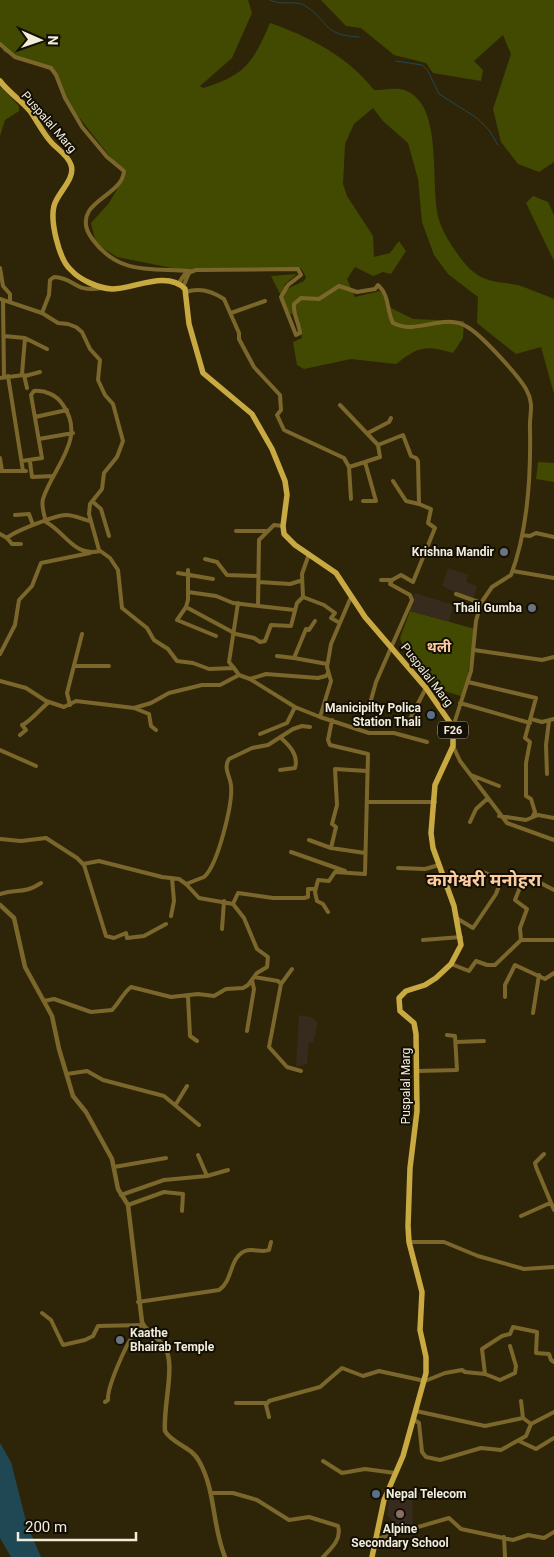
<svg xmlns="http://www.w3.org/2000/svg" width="554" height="1557" font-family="Roboto,'Noto Sans Devanagari',sans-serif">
	<rect width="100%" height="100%" fill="#2e2508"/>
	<path fill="#372b1d" d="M448 568 468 575 466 582 477 586 473 600 442 586Z
		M415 593 453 605 449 622 409 610Z
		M299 1015 311 1017 318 1023 313 1043 309 1042 307 1064 296 1067Z
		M389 1496H412L413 1525 393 1530 392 1520 387 1515Z"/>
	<path fill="#414a00" d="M0 0H248L252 13 232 58 200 86 203 88C245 75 253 63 270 23 308 36 349 57 374 90 383 90 396 87 404 90 445 103 429 186 439 220 443 234 462 264 475 273 487 283 504 282 518 285 530 289 542 294 554 299V394L541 347 516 354 477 323 478 297 448 274 434 255 422 222 418 179 408 143 383 121 373 108 354 124 345 144 343 184 347 196 373 236 374 257 390 253 399 241 406 251 391 274 383 272 373 276 355 267 347 279 355 297 380 291 391 308 413 319 464 321 463 338 453 353C425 345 419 346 396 364L351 359 304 369 297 365 293 342 302 338 297 315 290 314 271 276 297 274 284 285 287 289 304 281 306 277 301 268 192 272 117 257 96 244 91 223 109 203 125 176 71 107 53 71 4 52 0 44Z
		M321 0H554V162L539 172 518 164 501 142 493 109 511 54 503 35 474 61 483 70 481 81 433 73 426 63 394 55 361 28 346 26Z
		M0 86 19 106V111L5 120 0 136Z
		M533 196 548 202 554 215V261L526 203Z
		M538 462 554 463V482L536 479Z
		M410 611 475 629 467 679 461 696 434 688 404 649 400 638Z"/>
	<path fill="#1f4854" d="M0 1443 11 1462 27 1525 41 1557H11L0 1538Z"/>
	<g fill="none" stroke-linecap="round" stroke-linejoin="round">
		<path stroke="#1f4854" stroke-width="1" d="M270 0C281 6 294 0 304 5 330 21 321 35 359 37
			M396 61 422 65 428 71 439 94 477 118 489 130 498 145"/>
		<path stroke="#7b672b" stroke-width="4" d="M0 44 15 57 51 68 56 75 65 98 82 127 107 157 124 171C123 189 98 197 89 211 83 221 86 231 93 240 119 275 151 268 190 271
			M0 268 3 286 10 294V302
			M178 284 185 274 196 270 298 269 301 275 288 285 281 297 296 335 300 333C299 323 293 315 294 304L301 298 319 299 339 286 357 292 375 289 378 285C390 296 386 309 393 323 418 336 444 311 469 328 483 337 518 375 526 389 535 405 529 414 530 429 531 478 528 530 511 575L492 587 481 603 476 621 471 671 453 727
			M183 287 189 273
			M186 292C200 287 212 291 224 299L239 333V339L254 367 280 395 281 410 277 415 284 430 344 458 349 467
			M0 299 42 313 58 323 68 324 76 327 82 332 90 349 100 360 98 380 105 395 113 404 123 441 117 457 104 473 102 489 90 504 89 514 99 550 110 558 118 570 122 608 147 628 154 640 168 649 177 661 193 663 209 669 234 668 239 675
			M3 300 4 377
			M42 313 49 295 50 280 54 277C76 278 73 293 102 288
			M231 313 265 301
			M4 336 25 338 47 349
			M22 374 25 338
			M8 376 23 471
			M25 376 40 372
			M0 378 24 375 27 388
			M340 405 378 445
			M35 417 67 410
			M368 433 389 422 391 418
			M39 439 73 433
			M0 458 2 471
			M22 461 42 458 31 395 34 391C45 390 57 395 63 405 87 439 53 467 43 499 41 505 44 515 46 522 66 533 74 557 100 551
			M30 462 32 477 53 476
			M0 471H26
			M393 481 406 501 419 504
			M351 499 349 467 365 462
			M363 501H376L365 462 380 457 378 445 403 435 411 456 416 458 418 461 419 504 431 509 428 523 435 528 413 582 401 575 392 580 390 584 410 595 412 600 376 682 371 700
			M93 502 101 509 109 536
			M15 515 29 514 33 525
			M236 531H266
			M0 534 7 538
			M522 535 530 536 536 533 554 537
			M21 544H12L7 538C15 531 56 515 66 515 74 515 82 519 90 521
			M205 559 217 562 227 575 258 576
			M188 570V600L186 607 236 634 254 638 260 642 265 641 271 625 291 626 297 603 303 597 324 605 335 613 331 618 340 623
			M513 571 554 578
			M178 573 213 579
			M381 580H392
			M259 582 290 584 300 581
			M188 592 216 596 233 603 294 610
			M456 594 481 603
			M303 597 302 574 309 554
			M258 605 259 540 274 525 283 526
			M186 607 177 620 216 636
			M315 621 309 630 306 629 294 658 327 664
			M474 650 542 660 554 657
			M0 654 15 625 19 600 32 586 41 563 90 553
			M277 656 294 658
			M74 666H109
			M234 668 229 662 238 603
			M250 679 266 674 318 678 326 676 328 673
			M0 681 26 688 46 701 64 707 76 701 134 708 151 703 169 693 202 685H220L239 675 250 679 295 707 320 717 369 733H394L427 742
			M468 682 536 698 525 738 530 742 526 763V796L531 799 535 812 533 816
			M460 703 530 723
			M70 705 67 693 82 634
			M134 708 149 714 151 726 156 730
			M320 717 331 681 327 667 331 644 351 597
			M531 719 542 722 554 719
			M409 721 426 688
			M260 734 287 723 295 707
			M20 735 26 730 22 725C29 723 42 707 49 702
			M280 737C289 745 299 755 295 768L280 770
			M453 746 460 761 507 823 554 840
			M0 750 36 766
			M547 774 546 745 549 721
			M471 775 499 786
			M368 802H435
			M499 816 526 820 538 815 554 818
			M470 822 476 809 487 799
			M0 839 21 841 46 838 77 858 83 864 99 861 162 877 179 879 186 884 204 877C218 865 233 803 231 785 230 776 223 768 229 759L252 748 268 745 293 729 302 726 310 727
			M309 840 331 848
			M291 852 345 871
			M365 853 331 848 336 827 332 824 337 805 335 769 367 771
			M84 865 106 936 114 938 126 933 127 938 144 936 166 924
			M398 868 425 869 439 865
			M0 894C18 888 22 895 41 883
			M233 904 238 893 273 898H304L308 897V889H315
			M328 912 323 904 317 901 315 892 318 880 329 881 335 872 365 874 368 754 330 745 328 740 332 720
			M171 916 174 901 172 878
			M458 919 473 928 496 894 501 880 479 870
			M222 929 224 901
			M423 940 461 937
			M521 940 520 928 527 909 515 900 524 877 527 876 554 890
			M451 964 469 971 476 961 487 965H495L521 940H554
			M254 977 278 981 281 984 269 1047 287 1067 301 1071
			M281 984 292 969
			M188 997 190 1036 197 1041
			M505 997V985L515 965 545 979 554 973
			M44 1001 54 999 91 1012 112 1010C119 1003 123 993 131 987L171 997 198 994 214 996 226 989 243 988 248 985 257 973 267 967 268 957 257 949 244 918 233 904 199 898 186 884
			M533 1013 539 975
			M247 1031 254 989 252 980
			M456 1042 484 1041
			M418 1071 457 1070 455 1036 447 1035
			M67 1074 87 1071 103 1080 164 1096 199 1125
			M176 1104 187 1086
			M544 1154 535 1163 536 1167 554 1210
			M198 1155 207 1176
			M114 1167 166 1158
			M121 1195 164 1180 207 1176 228 1170
			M128 1205 164 1192 183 1194 182 1211
			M521 1216 550 1203
			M409 1242H444L478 1256 524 1269 554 1267
			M138 1302 219 1290C233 1281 229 1258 245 1251 253 1248 261 1253 269 1250L271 1242
			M42 1313 51 1320 63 1345 85 1340 93 1336 98 1326 143 1325
			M485 1374 482 1349 502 1336 510 1334 513 1327 537 1332 536 1353 549 1354 551 1360 554 1362
			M521 1401 523 1418
			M105 1402 108 1400C107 1387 130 1332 141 1327
			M236 1403H267
			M416 1411 485 1426 523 1418 531 1424 554 1412
			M269 1417 266 1405 269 1401 320 1387 342 1368 363 1376 379 1371 425 1381 445 1373 462 1370 465 1372 485 1374 500 1380 515 1373 516 1366 510 1346
			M413 1419 419 1423 422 1452 426 1457 440 1460 481 1448 501 1450 526 1436 531 1424
			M519 1441 536 1449 554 1438
			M323 1461 342 1473 365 1469 395 1473
			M211 1493H233L257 1500 289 1520 309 1517 338 1526C342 1539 331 1549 323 1557
			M504 1537 505 1557
			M377 1539 449 1518 461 1529 513 1540 528 1535 544 1538 554 1532"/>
		<path stroke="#7b672b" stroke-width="4.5" d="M0 905 14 918 25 967 52 1016 59 1049 73 1096 86 1112 112 1159 118 1189 128 1205 142 1322C147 1334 162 1338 167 1352 174 1370 163 1409 165 1431 172 1444 191 1446 199 1461 216 1491 212 1526 225 1557"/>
		<path stroke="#c9a942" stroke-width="5.5" d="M0 81C9 93 21 100 30 111 37 121 43 133 51 142 57 149 68 155 71 165 76 179 57 193 54 206 50 221 59 260 71 270 80 280 98 288 112 289 133 289 167 270 185 289L189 324 203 373 252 414 272 449 285 481 287 495 283 526 284 534 295 545 336 573 365 617 426 688 453 727V746L435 785 431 833 433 848 454 906 461 945 451 964 436 978 425 985 406 991 399 998 400 1011 414 1023 416 1034 417 1111 410 1168 408 1226 409 1242 422 1292 420 1330 426 1357V1373L403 1456 384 1500 372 1557"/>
	</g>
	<g fill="#6b7280" stroke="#130f04" stroke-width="2">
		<circle cx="504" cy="552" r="5"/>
		<circle cx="532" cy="608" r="5"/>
		<circle cx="120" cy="1340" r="5"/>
	</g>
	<g fill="#5c6f8a" stroke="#130f04" stroke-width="2">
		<circle cx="431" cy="715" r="5"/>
		<circle cx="376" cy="1494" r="5"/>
	</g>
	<circle fill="#8d6e63" stroke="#130f04" stroke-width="2" cx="400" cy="1514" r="5"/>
	<g text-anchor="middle" stroke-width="4" stroke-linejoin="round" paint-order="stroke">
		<rect fill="#130f04" stroke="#afaa9a" stroke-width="1" x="438" y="721.5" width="30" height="17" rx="4"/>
		<g font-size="11" font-weight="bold" fill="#f2ecdb">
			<text x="453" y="734">F26</text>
		</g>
		<g font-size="12" fill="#f2ecdb" stroke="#130f04">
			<text transform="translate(49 122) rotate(49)" y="4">Puspalal Marg</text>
			<text transform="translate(427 675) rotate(52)" y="4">Puspalal Marg</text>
			<text transform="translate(406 1086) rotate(-90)" y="4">Puspalal Marg</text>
		</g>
		<g font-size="12" font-weight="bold" fill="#f2ecdb" stroke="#130f04" text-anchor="end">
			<text x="494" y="556">Krishna Mandir</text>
			<text x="522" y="612">Thali Gumba</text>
			<text x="421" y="712">Manicipilty Polica<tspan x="421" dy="14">Station Thali</tspan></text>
			<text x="130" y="1337" text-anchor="start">Kaathe<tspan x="130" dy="14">Bhairab Temple</tspan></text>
			<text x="386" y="1498" text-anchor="start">Nepal Telecom</text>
			<text x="400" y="1533" text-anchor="middle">Alpine<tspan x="400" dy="14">Secondary School</tspan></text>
		</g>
		<g font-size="14" font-weight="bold" fill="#fdcca0" stroke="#130f04">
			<text x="439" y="652">थली</text>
		</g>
		<g font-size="18" font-weight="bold" fill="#fdcca0" stroke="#130f04">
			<text x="484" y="886">कागेश्वरी मनोहरा</text>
		</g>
	</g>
	<g transform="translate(40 40) rotate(92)" stroke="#130f04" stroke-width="4" paint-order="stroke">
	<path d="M0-4L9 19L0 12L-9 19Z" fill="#f2ecdb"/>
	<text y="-8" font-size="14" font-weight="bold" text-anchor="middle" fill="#f2ecdb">N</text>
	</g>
	<path d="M18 1532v8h118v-8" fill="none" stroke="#f2ecdb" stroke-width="2.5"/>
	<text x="25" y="1532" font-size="15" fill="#f2ecdb" stroke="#130f04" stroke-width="4" paint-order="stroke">200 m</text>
</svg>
